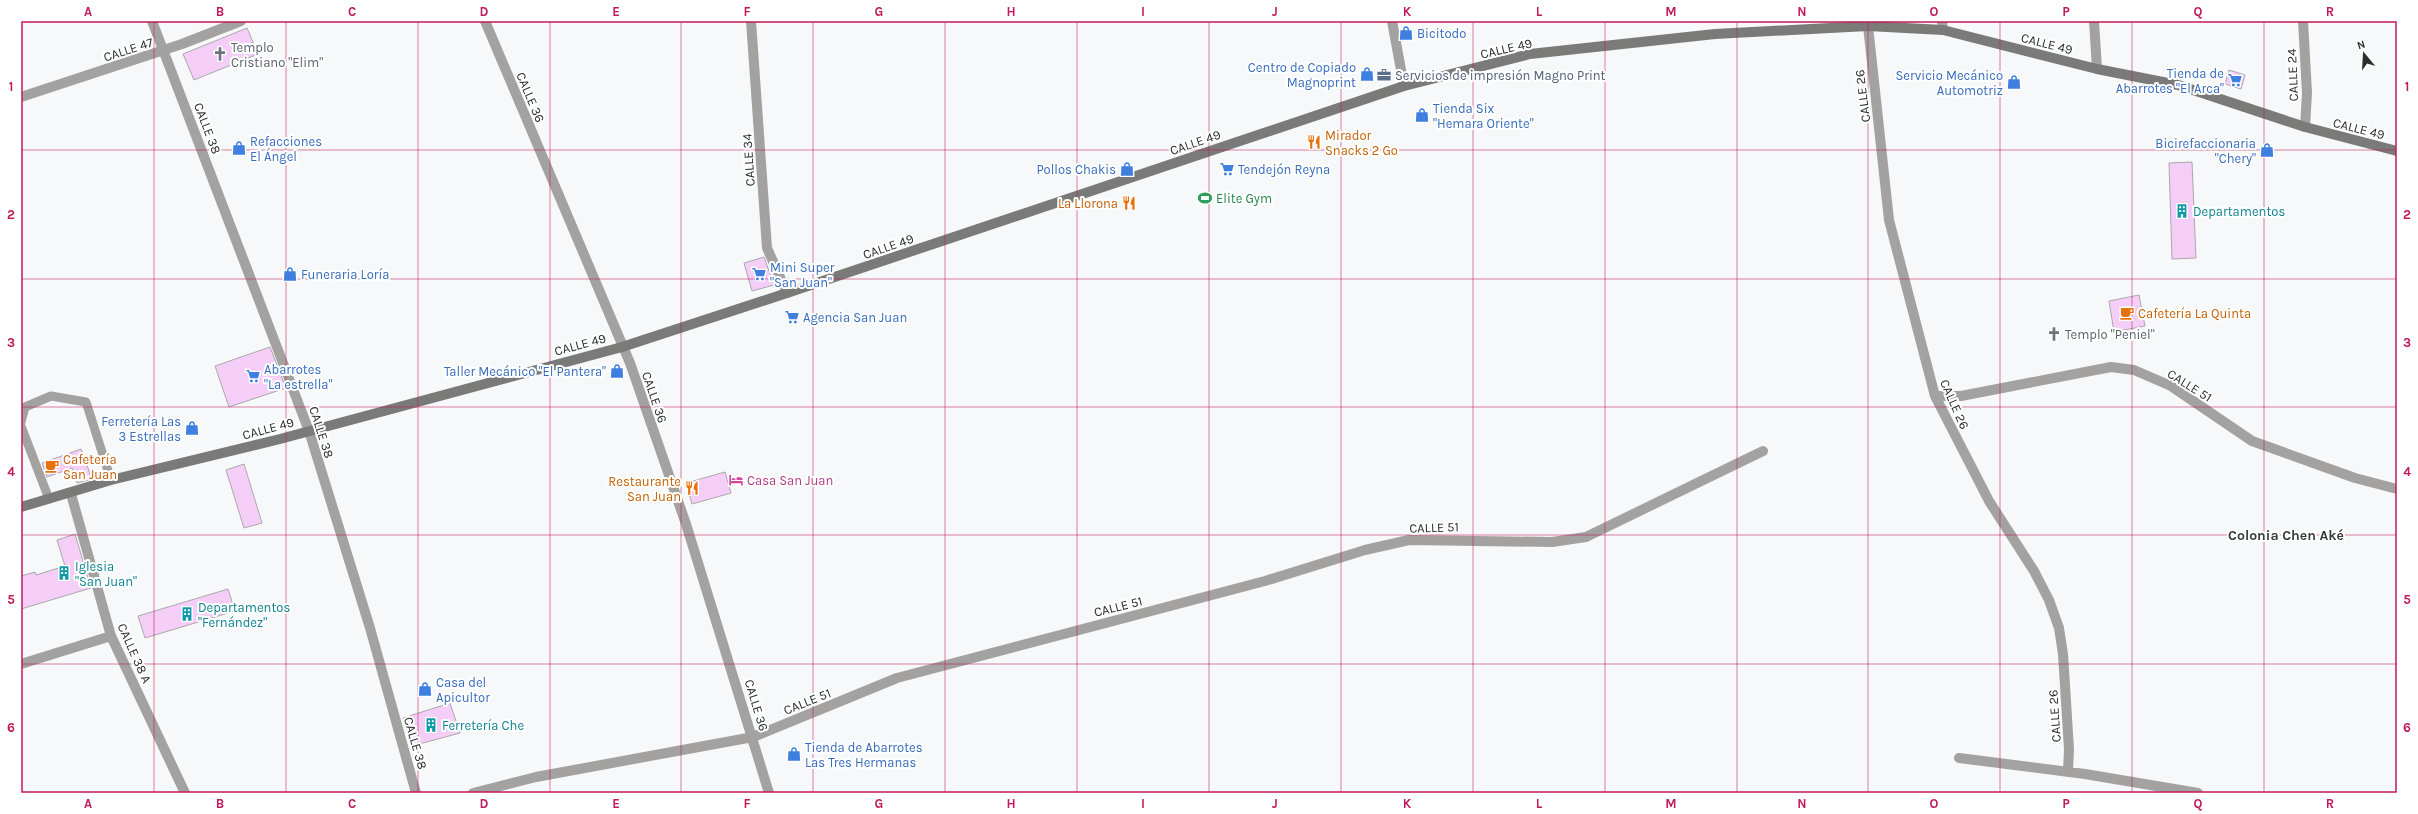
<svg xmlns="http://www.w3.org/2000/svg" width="2418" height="814" font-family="Karla,sans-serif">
	<rect width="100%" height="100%" fill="#f6f8fa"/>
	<path fill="#f5cef8" stroke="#aaa8aa" d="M247 28 258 54 194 80 183 54Z
		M2229 70 2245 75 2241 89 2225 84Z
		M2192 162 2196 258 2172 259 2169 163Z
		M764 257 774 285 752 291 744 263Z
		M2139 295 2145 326 2114 332 2109 301Z
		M270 347 286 388 229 407 215 366Z
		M81 449 92 479 77 483 72 468 47 477 42 463Z
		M244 464 262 523 244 528 226 470Z
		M725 472 731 493 692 504 686 483Z
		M75 534 91 588 21 609V576L35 572 36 575 65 566 57 540Z
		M228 589 235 611 145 638 138 616Z
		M450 703 460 733 412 746 403 718Z"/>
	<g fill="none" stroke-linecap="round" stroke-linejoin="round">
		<path stroke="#a3a2a1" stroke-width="9" d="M21 422 25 407 51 396 86 402 111 480
			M21 426 49 499"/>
		<path stroke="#a3a2a1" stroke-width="10" d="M152 21 309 431 370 628 416 793
			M485 21 630 363 686 524 769 793
			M751 21 767 248 787 293
			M1392 21 1404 86
			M1942 21 1943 30
			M2094 21 2097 69
			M2303 21 2307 93 2305 127
			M1868 26 1889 220 1935 396 1989 501 2034 571 2049 600 2059 628 2063 654 2069 749 2068 772
			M21 97 182 44 241 21
			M1935 396H1961L2111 367 2134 370 2171 386 2252 441 2355 478 2397 489
			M71 494 111 636 185 793
			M21 664 111 636
			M1959 758 2085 774 2198 793
			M473 793 536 777 753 737 897 678 1265 581 1365 550 1409 540 1552 542 1586 537 1763 451"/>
		<path stroke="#7a7a78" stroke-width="10" d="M21 507 111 480 280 439 622 347 787 293 1404 86 1530 54 1715 34 1868 26 1943 30 2097 69 2178 85 2305 127 2397 151"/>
	</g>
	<path fill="none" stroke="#c2185b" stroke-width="1" stroke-opacity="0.55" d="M154 21V793M286 21V793M418 21V793M550 21V793M681 21V793M813 21V793M945 21V793M1077 21V793M1209 21V793M1341 21V793M1473 21V793M1605 21V793M1737 21V793M1868 21V793M2000 21V793M2132 21V793M2264 21V793M21 150H2397M21 279H2397M21 407H2397M21 535H2397M21 664H2397"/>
	<defs>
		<symbol id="shop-bare" viewBox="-9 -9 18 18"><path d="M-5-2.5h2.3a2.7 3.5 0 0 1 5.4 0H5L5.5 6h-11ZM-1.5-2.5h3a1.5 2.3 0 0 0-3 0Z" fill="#3f7fe0" stroke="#fff" stroke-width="2.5" paint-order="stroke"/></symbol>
		<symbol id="church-bare" viewBox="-9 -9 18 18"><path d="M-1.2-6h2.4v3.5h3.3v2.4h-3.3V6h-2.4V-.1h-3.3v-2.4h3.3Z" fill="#6b7280" stroke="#fff" stroke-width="2.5" paint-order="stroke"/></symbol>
		<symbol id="office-bare" viewBox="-9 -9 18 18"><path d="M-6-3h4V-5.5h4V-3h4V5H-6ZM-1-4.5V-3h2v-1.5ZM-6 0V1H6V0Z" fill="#5c6f8a" stroke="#fff" stroke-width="2.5" paint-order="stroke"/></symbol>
		<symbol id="supermarket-bare" viewBox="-9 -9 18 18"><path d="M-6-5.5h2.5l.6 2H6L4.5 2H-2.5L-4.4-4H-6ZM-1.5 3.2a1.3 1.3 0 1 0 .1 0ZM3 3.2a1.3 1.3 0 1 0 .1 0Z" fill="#3f7fe0" stroke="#fff" stroke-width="2.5" paint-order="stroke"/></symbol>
		<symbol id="restaurant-bare" viewBox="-9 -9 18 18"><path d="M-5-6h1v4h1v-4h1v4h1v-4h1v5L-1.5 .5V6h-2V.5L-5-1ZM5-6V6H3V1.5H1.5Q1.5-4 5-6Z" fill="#e8710a" stroke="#fff" stroke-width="2.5" paint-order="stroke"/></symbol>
		<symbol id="stadium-bare" viewBox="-9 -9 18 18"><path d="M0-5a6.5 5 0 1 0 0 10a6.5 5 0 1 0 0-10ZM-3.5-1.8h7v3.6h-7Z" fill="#2e9e5b" stroke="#fff" stroke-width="2.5" paint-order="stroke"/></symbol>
		<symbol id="building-bare" viewBox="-9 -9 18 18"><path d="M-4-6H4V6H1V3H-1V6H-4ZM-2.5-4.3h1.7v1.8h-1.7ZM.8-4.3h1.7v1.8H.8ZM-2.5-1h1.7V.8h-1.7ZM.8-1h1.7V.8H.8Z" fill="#0f9aa8" stroke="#fff" stroke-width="2.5" paint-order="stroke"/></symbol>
		<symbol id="cafe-bare" viewBox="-9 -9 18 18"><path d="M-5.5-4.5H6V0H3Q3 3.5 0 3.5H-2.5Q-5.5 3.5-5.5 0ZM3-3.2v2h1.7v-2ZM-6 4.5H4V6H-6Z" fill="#e8710a" stroke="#fff" stroke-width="2.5" paint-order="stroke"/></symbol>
		<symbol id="hotel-bare" viewBox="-9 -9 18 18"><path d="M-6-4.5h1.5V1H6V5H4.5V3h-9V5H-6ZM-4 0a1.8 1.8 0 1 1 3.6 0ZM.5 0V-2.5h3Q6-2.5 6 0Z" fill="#d1479c" stroke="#fff" stroke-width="2.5" paint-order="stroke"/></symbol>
	</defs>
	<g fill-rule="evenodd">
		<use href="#shop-bare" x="1396" y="23" width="20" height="20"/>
		<use href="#church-bare" x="210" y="44" width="20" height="20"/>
		<use href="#shop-bare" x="1357" y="64" width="20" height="20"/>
		<use href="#office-bare" x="1374" y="65" width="20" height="20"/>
		<use href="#supermarket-bare" x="2225" y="70" width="20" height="20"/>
		<use href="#shop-bare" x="2004" y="72" width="20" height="20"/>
		<use href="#shop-bare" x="1412" y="105" width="20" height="20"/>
		<use href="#restaurant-bare" x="1304" y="132" width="20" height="20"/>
		<use href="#shop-bare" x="229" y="138" width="20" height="20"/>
		<use href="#shop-bare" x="2257" y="140" width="20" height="20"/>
		<use href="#shop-bare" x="1117" y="159" width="20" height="20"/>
		<use href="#supermarket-bare" x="1217" y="159" width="20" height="20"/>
		<use href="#stadium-bare" x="1195" y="188" width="20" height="20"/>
		<use href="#restaurant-bare" x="1119" y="193" width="20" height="20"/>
		<use href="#building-bare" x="2172" y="201" width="20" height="20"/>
		<use href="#shop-bare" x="280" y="264" width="20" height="20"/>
		<use href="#supermarket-bare" x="749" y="264" width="20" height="20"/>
		<use href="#cafe-bare" x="2117" y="303" width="20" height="20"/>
		<use href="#supermarket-bare" x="782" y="307" width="20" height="20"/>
		<use href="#church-bare" x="2044" y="324" width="20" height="20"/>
		<use href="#shop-bare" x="607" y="361" width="20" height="20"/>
		<use href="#supermarket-bare" x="243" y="366" width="20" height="20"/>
		<use href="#shop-bare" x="182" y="418" width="20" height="20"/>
		<use href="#cafe-bare" x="42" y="456" width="20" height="20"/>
		<use href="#hotel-bare" x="726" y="470" width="20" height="20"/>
		<use href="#restaurant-bare" x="682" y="478" width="20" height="20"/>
		<use href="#building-bare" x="54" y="563" width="20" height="20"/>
		<use href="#building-bare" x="177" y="604" width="20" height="20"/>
		<use href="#shop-bare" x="415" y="679" width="20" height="20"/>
		<use href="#building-bare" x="421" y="715" width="20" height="20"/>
		<use href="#shop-bare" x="784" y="744" width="20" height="20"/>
	</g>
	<g text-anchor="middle" stroke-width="4" stroke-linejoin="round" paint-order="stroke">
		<g font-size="13" fill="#366cbe" stroke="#fff" text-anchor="start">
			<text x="1417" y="38">Bicitodo</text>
			<text x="1356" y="72" text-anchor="end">Centro de Copiado<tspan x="1356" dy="15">Magnoprint</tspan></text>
			<text x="2224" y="78" text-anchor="end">Tienda de<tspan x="2224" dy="15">Abarrotes "El Arca"</tspan></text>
			<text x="2003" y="80" text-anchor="end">Servicio Mecánico<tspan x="2003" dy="15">Automotriz</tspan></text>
			<text x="1433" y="113">Tienda Six<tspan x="1433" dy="15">"Hemara Oriente"</tspan></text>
			<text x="250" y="146">Refacciones<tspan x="250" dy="15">El Ángel</tspan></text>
			<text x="2256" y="148" text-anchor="end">Bicirefaccionaria<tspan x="2256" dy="15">"Chery"</tspan></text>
			<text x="1116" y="174" text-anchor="end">Pollos Chakis</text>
			<text x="1238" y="174">Tendejón Reyna</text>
			<text x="770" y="272">Mini Super<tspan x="770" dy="15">"San Juan"</tspan></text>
			<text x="301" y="279">Funeraria Loría</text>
			<text x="803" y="322">Agencia San Juan</text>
			<text x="264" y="374">Abarrotes<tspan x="264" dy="15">"La estrella"</tspan></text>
			<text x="606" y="376" text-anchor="end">Taller Mecánico "El Pantera"</text>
			<text x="181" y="426" text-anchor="end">Ferretería Las<tspan x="181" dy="15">3 Estrellas</tspan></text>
			<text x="436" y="687">Casa del<tspan x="436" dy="15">Apicultor</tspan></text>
			<text x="805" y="752">Tienda de Abarrotes<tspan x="805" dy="15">Las Tres Hermanas</tspan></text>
		</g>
		<g font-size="13" fill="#2c2d2e" stroke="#fff">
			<text transform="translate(2047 43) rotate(14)" y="5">CALLE 49</text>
			<text transform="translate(1506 48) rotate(-13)" y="5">CALLE 49</text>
			<text transform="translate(128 49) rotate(-18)" y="5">CALLE 47</text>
			<text transform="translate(2292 75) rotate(-92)" y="5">CALLE 24</text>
			<text transform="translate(1862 96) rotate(-97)" y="5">CALLE 26</text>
			<text transform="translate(531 97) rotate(67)" y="5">CALLE 36</text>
			<text transform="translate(208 128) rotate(69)" y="5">CALLE 38</text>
			<text transform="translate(2359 128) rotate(14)" y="5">CALLE 49</text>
			<text transform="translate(1195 142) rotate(-19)" y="5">CALLE 49</text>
			<text transform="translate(748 160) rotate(-94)" y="5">CALLE 34</text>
			<text transform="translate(888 246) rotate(-19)" y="5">CALLE 49</text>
			<text transform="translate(580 344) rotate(-15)" y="5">CALLE 49</text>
			<text transform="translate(2190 385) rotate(32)" y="5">CALLE 51</text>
			<text transform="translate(655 397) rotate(71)" y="5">CALLE 36</text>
			<text transform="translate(1955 404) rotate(66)" y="5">CALLE 26</text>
			<text transform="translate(268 428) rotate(-15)" y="5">CALLE 49</text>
			<text transform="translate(322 432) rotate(72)" y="5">CALLE 38</text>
			<text transform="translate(1434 527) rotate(-2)" y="5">CALLE 51</text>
			<text transform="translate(1118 606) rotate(-14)" y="5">CALLE 51</text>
			<text transform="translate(135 653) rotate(66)" y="5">CALLE 38 A</text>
			<text transform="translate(807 701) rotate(-22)" y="5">CALLE 51</text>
			<text transform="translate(757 705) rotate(73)" y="5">CALLE 36</text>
			<text transform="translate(2054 716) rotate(-94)" y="5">CALLE 26</text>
			<text transform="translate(416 743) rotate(74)" y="5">CALLE 38</text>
		</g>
		<g font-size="13" fill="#5b616d" stroke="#fff" text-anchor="start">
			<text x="231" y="52">Templo<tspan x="231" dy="15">Cristiano "Elim"</tspan></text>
			<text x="2065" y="339">Templo "Peniel"</text>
		</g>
		<g font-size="13" fill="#4e5e75" stroke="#fff" text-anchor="start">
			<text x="1395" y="80">Servicios de impresión Magno Print</text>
		</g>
		<g font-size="13" fill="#c56008" stroke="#fff" text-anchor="start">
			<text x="1325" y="140">Mirador<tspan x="1325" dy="15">Snacks 2 Go</tspan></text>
			<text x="1118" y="208" text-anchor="end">La Llorona</text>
			<text x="2138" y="318">Cafetería La Quinta</text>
			<text x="63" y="464">Cafetería<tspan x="63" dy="15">San Juan</tspan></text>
			<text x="681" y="486" text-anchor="end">Restaurante<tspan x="681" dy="15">San Juan</tspan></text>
		</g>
		<g font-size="13" fill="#27864d" stroke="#fff" text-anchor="start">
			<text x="1216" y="203">Elite Gym</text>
		</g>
		<g font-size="13" fill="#0d838f" stroke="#fff" text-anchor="start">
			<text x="2193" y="216">Departamentos</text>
			<text x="75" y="571">Iglesia<tspan x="75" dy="15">"San Juan"</tspan></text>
			<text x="198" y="612">Departamentos<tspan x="198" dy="15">"Fernández"</tspan></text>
			<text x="442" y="730">Ferretería Che</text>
		</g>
		<g font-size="13" fill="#b23c85" stroke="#fff" text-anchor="start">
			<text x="747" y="485">Casa San Juan</text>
		</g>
		<g font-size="14" font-weight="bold" fill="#38393b" stroke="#fff">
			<text x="2286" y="540">Colonia Chen Aké</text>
		</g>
	</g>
	<rect width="2418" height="814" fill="none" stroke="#ffffff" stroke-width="44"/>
	<g transform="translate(2364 54) rotate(342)" stroke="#ffffff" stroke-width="3" paint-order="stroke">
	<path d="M0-3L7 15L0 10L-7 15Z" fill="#2c2d2e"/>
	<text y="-6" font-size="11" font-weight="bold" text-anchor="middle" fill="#2c2d2e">N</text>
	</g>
	<rect x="22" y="22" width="2374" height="770" fill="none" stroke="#c2185b" stroke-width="1.5"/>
	<g font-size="13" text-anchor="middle" font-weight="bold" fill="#c2185b">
		<text x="88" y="16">A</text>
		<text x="220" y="16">B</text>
		<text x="352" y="16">C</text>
		<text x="484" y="16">D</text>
		<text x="616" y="16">E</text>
		<text x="747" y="16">F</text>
		<text x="879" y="16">G</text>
		<text x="1011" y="16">H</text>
		<text x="1143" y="16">I</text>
		<text x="1275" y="16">J</text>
		<text x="1407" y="16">K</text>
		<text x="1539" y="16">L</text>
		<text x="1671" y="16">M</text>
		<text x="1802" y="16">N</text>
		<text x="1934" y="16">O</text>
		<text x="2066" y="16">P</text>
		<text x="2198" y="16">Q</text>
		<text x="2330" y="16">R</text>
		<text x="11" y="91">1</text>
		<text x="2407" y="91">1</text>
		<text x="11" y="219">2</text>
		<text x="2407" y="219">2</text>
		<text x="11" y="347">3</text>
		<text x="2407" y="347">3</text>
		<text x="11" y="476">4</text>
		<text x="2407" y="476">4</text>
		<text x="11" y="604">5</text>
		<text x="2407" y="604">5</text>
		<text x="11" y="732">6</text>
		<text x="2407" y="732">6</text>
		<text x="88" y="808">A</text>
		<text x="220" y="808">B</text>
		<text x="352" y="808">C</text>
		<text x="484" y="808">D</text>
		<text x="616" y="808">E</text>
		<text x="747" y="808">F</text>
		<text x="879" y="808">G</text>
		<text x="1011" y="808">H</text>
		<text x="1143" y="808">I</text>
		<text x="1275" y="808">J</text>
		<text x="1407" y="808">K</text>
		<text x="1539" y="808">L</text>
		<text x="1671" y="808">M</text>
		<text x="1802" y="808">N</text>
		<text x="1934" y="808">O</text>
		<text x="2066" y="808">P</text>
		<text x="2198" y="808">Q</text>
		<text x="2330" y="808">R</text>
	</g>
</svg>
